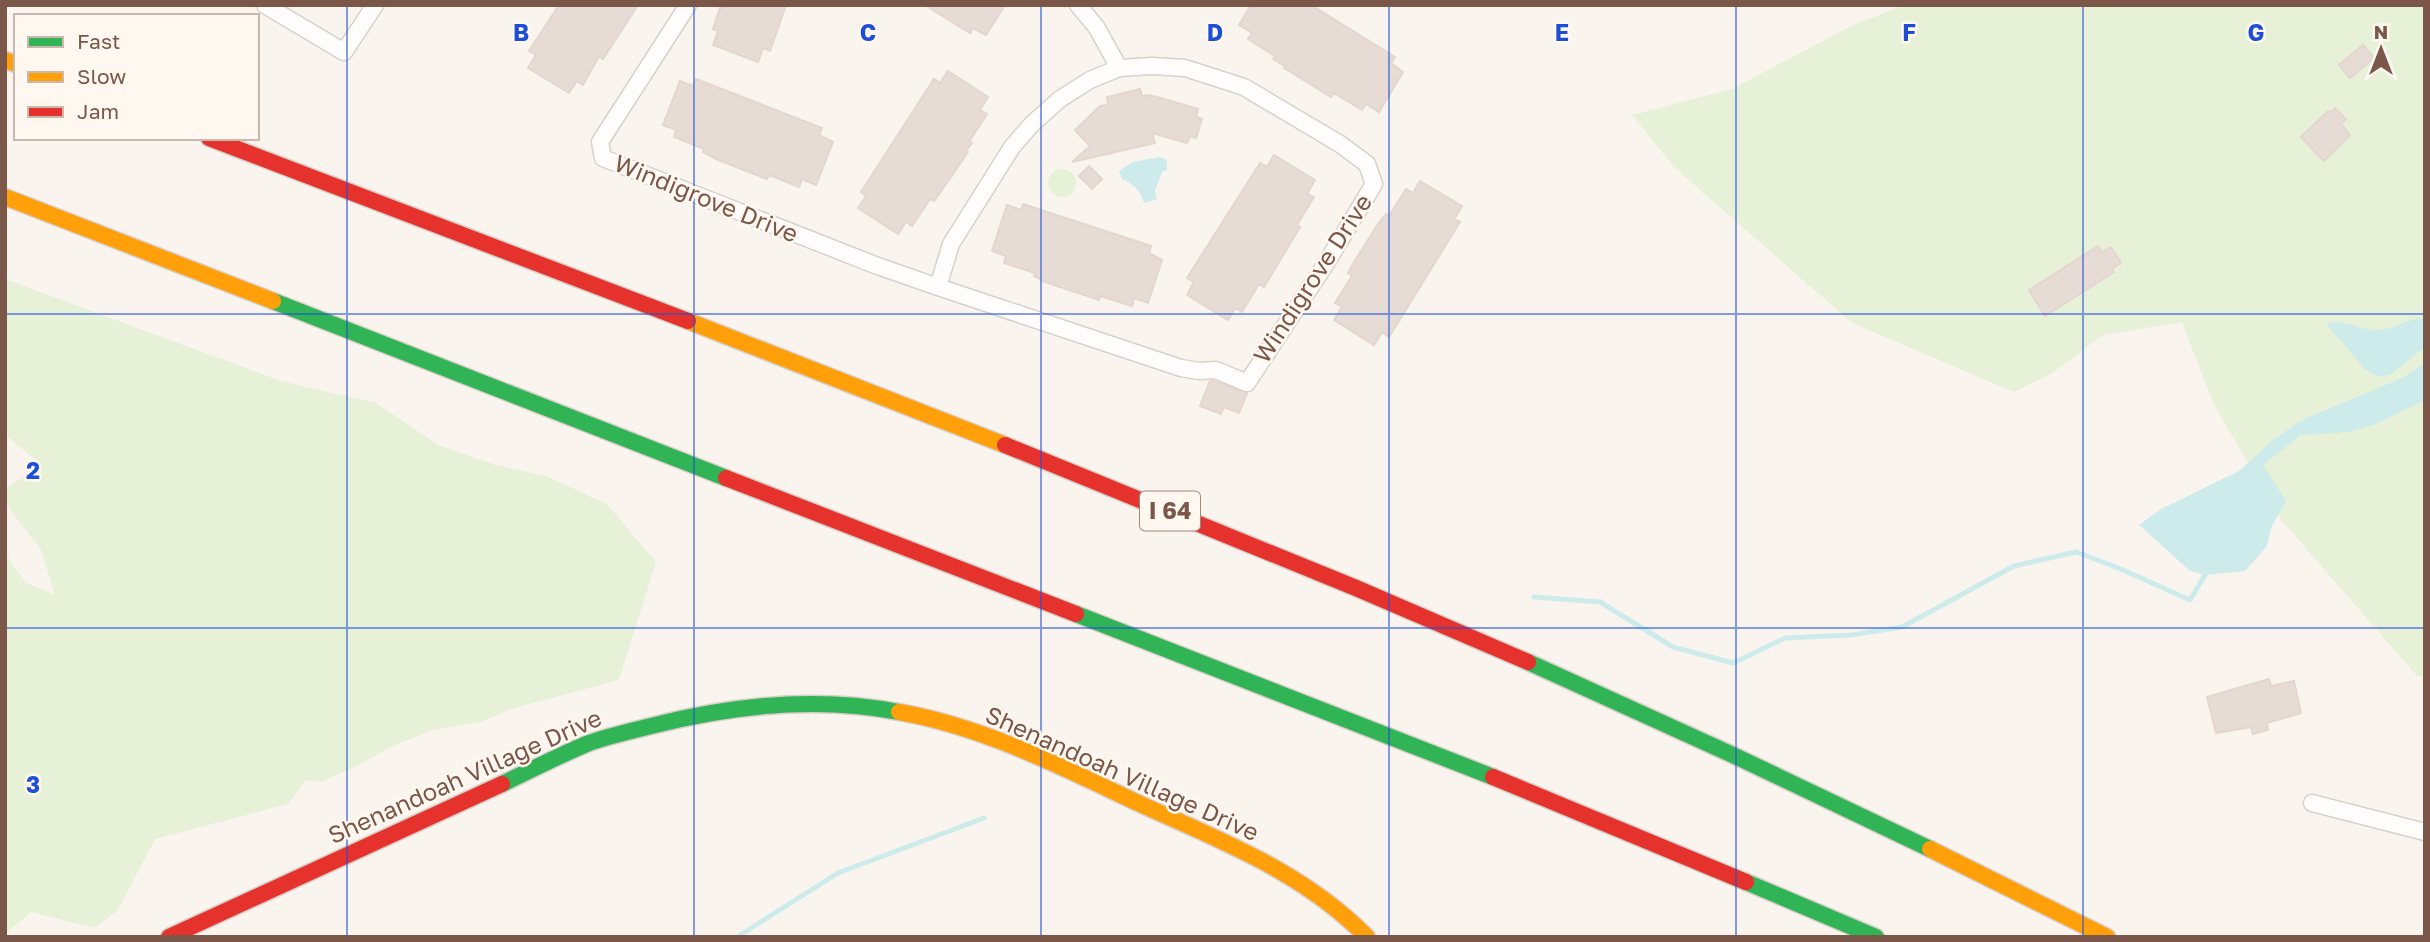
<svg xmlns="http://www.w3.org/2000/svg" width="2430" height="942" font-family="'Golos Text',sans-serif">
	<rect width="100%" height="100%" fill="#f9f4ee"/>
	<path fill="#e7f1d7" d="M1905 5H2425V677L2417 676 2282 521 2213 403 2182 322 2103 335 2051 374 2014 392 1852 323 1674 167 1632 115 1732 89 1851 26Z
		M1048 183a14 14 0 1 1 28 0a14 14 0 1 1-28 0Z
		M5 279 281 381 376 403 440 446 496 465 546 476 607 504 656 562 619 680 514 708 480 722 433 730 393 746 357 766 321 782 306 780 288 804 155 839 118 910 94 928 31 912 5 934V554L26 583 55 595 41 550 5 503V489L41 464 5 435Z"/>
	<path fill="#ceebeb" d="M1160 157 1167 160V170L1162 172 1155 191 1157 199 1144 203C1140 190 1133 184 1122 179L1119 171 1133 162Z
		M2420 318 2425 321V347L2390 375 2378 377 2365 369 2326 324C2344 317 2359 331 2377 330 2393 330 2404 320 2420 318Z
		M2425 363V400L2376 424 2349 432 2301 435 2263 465 2286 501 2271 528 2267 546 2245 571 2205 575 2190 571 2139 525 2161 509 2239 471 2274 439 2302 420 2402 378Z"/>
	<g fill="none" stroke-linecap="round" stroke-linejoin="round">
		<path stroke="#ceebeb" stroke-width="5" d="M1534 597 1600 602 1673 647 1733 663 1785 638 1851 635 1902 627 2014 566 2076 552 2121 569 2190 600 2205 575
			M737 937 838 873 984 818"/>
	</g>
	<path fill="#e6dcd5" stroke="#e3d6cf" stroke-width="2" d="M559 5H638L603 59 599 56 583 85 577 81 569 93 528 68 536 55 529 51Z
		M721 5H786L770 51 763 48 758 62 713 45 718 31 713 29Z
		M925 5H1005L986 35 973 28 970 33Z
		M1251 5H1311L1395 57 1391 63 1403 72 1379 112 1366 104 1362 110 1334 93 1331 97 1284 68 1285 66 1273 59 1275 56 1248 39 1252 33 1239 25Z
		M2363 45 2374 58 2350 78 2339 65Z
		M948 71 988 97 980 110 987 114 969 142 972 143 966 151 968 152 942 190 934 201 930 199 912 226 906 222 898 234 858 208 866 196 861 192 934 79 940 83Z
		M696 79 822 128 819 135 833 142 816 185 802 179 799 187 769 175 767 179 716 159 703 152 704 149 674 137 676 130 663 125 680 81 693 86Z
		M1140 89 1142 96 1150 95 1198 109 1196 117 1202 119 1196 138 1190 136 1187 143 1152 133 1155 143 1072 162 1090 146 1075 130 1100 106 1108 105 1107 97Z
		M2335 108 2346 119 2341 124 2350 135 2324 161 2301 137 2328 111 2330 113Z
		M1274 155 1315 180 1307 194 1314 197 1297 225 1300 227 1264 287 1259 284 1242 312 1235 308 1228 320 1187 295 1194 282 1187 278 1260 163 1267 167Z
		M1089 166 1102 179 1092 189 1079 176Z
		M1420 181 1462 206 1454 219 1460 222 1389 337 1382 332 1374 345 1334 320 1342 307 1335 303 1352 276 1348 273 1354 262 1378 224 1386 214 1389 216 1406 189 1413 193Z
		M1023 204 1151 246 1149 253 1162 260 1148 303 1134 298 1132 306 1100 296 1099 300 1045 282 1034 276 1035 273 1004 263 1006 256 992 251 1007 205 1021 210Z
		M2098 246 2102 252 2111 247 2121 263 2112 269 2114 272 2045 316 2029 290Z
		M1210 381H1214L1247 393 1239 413 1224 407 1221 414 1200 406Z
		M2269 679 2271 686 2294 681 2301 713 2267 723 2268 730 2253 734 2251 727 2216 733 2207 697Z"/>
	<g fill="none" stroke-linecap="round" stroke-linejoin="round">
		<defs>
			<path id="street" d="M265 5 344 52 375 5
				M688 5 600 142 603 158 875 265 938 287
				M1078 5 1097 28 1119 68
				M1152 66 1185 68 1244 87 1340 144 1367 164 1374 184 1325 265 1247 383 1216 370 1199 371 1181 368 938 287 951 244 1012 147 1032 124 1060 99 1090 80 1119 68Z
				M2312 803 2425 832"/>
			<path id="fast" d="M273 301 726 478
				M1076 614 1493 777
				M1528 662 1735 756 1930 849
				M502 784C531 770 560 755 589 743 609 736 631 731 651 726 733 705 816 696 899 712
				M1746 882 1876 937"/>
			<path id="slow" d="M5 60 16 64
				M5 197 273 301
				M688 321 1005 445
				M899 712C984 727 1062 767 1138 803 1221 841 1302 871 1367 937
				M1930 849 2107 937"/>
			<path id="jam" d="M209 138 688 321
				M1005 445 1356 588 1528 662
				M726 478 1076 614
				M1493 777 1746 882
				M169 937 502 784"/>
		</defs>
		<use href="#street" stroke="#d9d1cb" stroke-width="19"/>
		<use href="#fast" stroke="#d9cfc9" stroke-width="19"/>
		<use href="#slow" stroke="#d9cfc9" stroke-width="19"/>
		<use href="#jam" stroke="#d9cfc9" stroke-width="19"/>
		<use href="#street" stroke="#fefdfc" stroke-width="16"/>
		<use href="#fast" stroke="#30b455" stroke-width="16"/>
		<use href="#slow" stroke="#ff9f0a" stroke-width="16"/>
		<use href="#jam" stroke="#e5322d" stroke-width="16"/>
	</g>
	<path fill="none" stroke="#1d4ed8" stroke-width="2" stroke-opacity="0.55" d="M347 5V937M694 5V937M1041 5V937M1389 5V937M1736 5V937M2083 5V937M5 314H2425M5 628H2425"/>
	<g text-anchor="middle" stroke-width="5" stroke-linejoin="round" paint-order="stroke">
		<rect fill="#fff8f1" stroke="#a3877b" stroke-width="2" x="1140" y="491.5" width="60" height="39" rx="5"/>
		<g font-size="23" font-weight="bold" fill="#7b5749">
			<text x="1170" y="519">I 64</text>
		</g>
		<g font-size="24" fill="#7b5749" stroke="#fff8f1">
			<text transform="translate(706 199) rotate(22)" y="8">Windigrove Drive</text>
			<text transform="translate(1313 279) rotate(-57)" y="8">Windigrove Drive</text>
			<text transform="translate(1122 774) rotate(24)" y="8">Shenandoah Village Drive</text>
			<text transform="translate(465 777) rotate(-24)" y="8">Shenandoah Village Drive</text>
		</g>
	</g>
	<g font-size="23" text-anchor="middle" font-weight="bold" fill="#1d4ed8" stroke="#fff8f1" stroke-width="5" stroke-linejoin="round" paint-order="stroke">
		<text x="521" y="41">B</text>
		<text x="868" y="41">C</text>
		<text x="1215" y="41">D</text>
		<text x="1562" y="41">E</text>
		<text x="1909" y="41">F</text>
		<text x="2256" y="41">G</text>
		<text x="33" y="479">2</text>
		<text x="33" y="793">3</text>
	</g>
	<rect width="2430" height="942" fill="none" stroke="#7b5749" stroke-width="14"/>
	<rect x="14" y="14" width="245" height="126" fill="#fff8f1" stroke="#cab8ae" stroke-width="2"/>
	<rect x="28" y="37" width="35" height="10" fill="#30b455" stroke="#cab8ae" stroke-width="2"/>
	<text x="77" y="49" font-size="21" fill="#7b5749">Fast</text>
	<rect x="28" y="72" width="35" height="10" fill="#ff9f0a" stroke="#cab8ae" stroke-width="2"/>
	<text x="77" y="84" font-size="21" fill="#7b5749">Slow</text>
	<rect x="28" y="107" width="35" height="10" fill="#e5322d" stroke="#cab8ae" stroke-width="2"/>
	<text x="77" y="119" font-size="21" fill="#7b5749">Jam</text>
	<g transform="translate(2381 49)" stroke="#fff8f1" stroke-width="5" paint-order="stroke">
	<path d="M0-5L12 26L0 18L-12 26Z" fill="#7b5749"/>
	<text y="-10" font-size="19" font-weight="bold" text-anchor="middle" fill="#7b5749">N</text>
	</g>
</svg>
